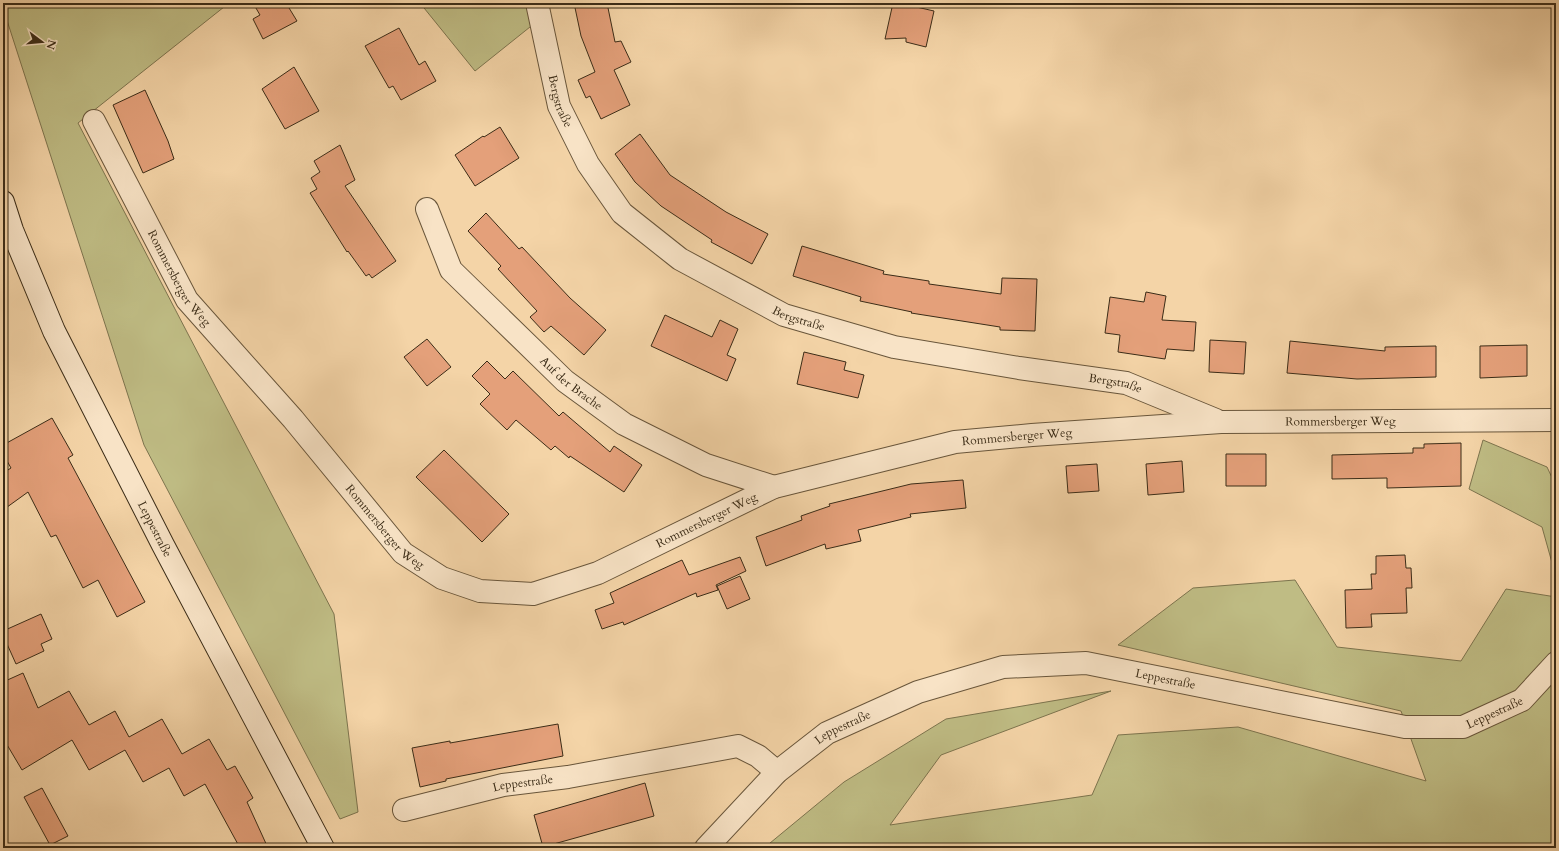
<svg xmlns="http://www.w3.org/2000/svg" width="1559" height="851" font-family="Cardo,serif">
	<rect width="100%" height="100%" fill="#f4d4a7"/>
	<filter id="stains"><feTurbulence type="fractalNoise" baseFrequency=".005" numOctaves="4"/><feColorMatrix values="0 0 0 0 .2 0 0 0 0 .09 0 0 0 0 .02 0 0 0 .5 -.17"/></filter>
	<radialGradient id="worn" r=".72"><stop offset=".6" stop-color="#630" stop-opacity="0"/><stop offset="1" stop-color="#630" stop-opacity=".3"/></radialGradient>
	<path fill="#bfbc84" stroke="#7d744e" d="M3 3H229L78 123 334 614 358 812 340 819 144 445 3 8Z
		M420 3H539L540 19 475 71Z
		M1483 440 1547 467 1556 486V577L1542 527 1469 489Z
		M1295 580 1337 647 1461 661 1506 589 1556 597V848H764L844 782 946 719 1111 691 941 755 890 825 1092 795 1118 735 1238 727 1426 781 1401 711 1118 645 1193 588Z"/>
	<path fill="#e4a07a" stroke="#3b2c17" d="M253 3H286L297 21 263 39 253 19 260 15Z
		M574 3H607L615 42 621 41 631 62 614 70 630 105 601 119 590 96 586 98 578 80 595 72 581 36Z
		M893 3H899L934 11 926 47 906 42V38L885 39Z
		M399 28 419 65 425 61 436 81 401 100 393 86 389 88 365 46Z
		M294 67 319 111 285 129 262 89Z
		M145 90 168 141 174 159 143 173 113 105Z
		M500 127 519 158 475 186 455 155 483 136 484 137Z
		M640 134 670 175 726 212 768 234 752 264 711 242 712 240 661 206 635 182 615 154Z
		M340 145 355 180 345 186 396 261 372 278 369 274 366 276 348 251 347 252 310 193 317 189 311 178 320 172 314 161Z
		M486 213 519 249 522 247 570 298 606 330 584 355 551 326 544 332 530 317 537 311 498 269 501 266 468 231Z
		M802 246 884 271 883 274 929 281V284L1001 294 1002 278 1037 279 1035 331 1000 330V327L911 313 912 312 860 301 861 297 793 276Z
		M1146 292 1166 296 1162 320 1196 322 1194 351 1167 349 1165 359 1118 352 1120 335 1105 333 1110 297 1144 302Z
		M665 315 712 337 720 320 738 329 727 355 736 359 727 381 651 346Z
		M427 339 451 367 427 386 404 357Z
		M1210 340 1246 342 1244 374 1209 372Z
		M1290 341 1385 351V347L1436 346V377L1357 379 1287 373Z
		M1527 345V376L1480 378V346Z
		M804 352 846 362 844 370 864 375 858 398 797 384Z
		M487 361 505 379 513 371 559 416 563 412 610 452 614 446 642 465 624 492 570 456 569 458 555 446 551 450 516 420 507 430 480 404 490 394 472 376Z
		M52 418 73 455 68 458 145 602 117 617 98 580 83 588 56 535 51 537 28 492 3 510V473L11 468 3 454V445Z
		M1461 443V486L1387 488V478L1332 479V455L1413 453V448H1424V444Z
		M444 450 509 514 482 542 416 477Z
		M1226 454H1266V486H1226Z
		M1182 461 1184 492 1148 495 1146 464Z
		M1097 464 1099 491 1068 493 1066 466Z
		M963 480 966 508 910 514 911 517 858 530 861 541 826 549 825 544 766 566 756 537 802 520 801 516 830 506 829 504 911 484Z
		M1405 555 1406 568H1411L1412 588H1406L1407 613 1371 614 1372 627 1346 628 1345 590 1372 589 1371 574H1376V556Z
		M740 557 746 571 716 585 718 590 697 597 696 593 624 625 623 622 602 629 595 610 614 603 610 593 682 560 689 575Z
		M740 576 750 599 727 609 717 586Z
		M41 614 52 639 41 644 44 651 16 664 3 635V631Z
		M23 673 38 708 69 691 89 725 115 711 129 737 162 719 182 754 209 739 227 770 235 766 253 798 247 802 268 848H240L205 784 184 796 169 768 143 782 125 750 89 770 72 740 22 770 3 738V682Z
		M558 724 563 756 446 779V781L420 787 412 748 450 741V743Z
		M645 783 654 816 543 847 534 815Z
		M42 788 68 836 50 845 24 797Z"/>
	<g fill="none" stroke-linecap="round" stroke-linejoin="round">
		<defs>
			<g id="street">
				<path id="s1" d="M537 3 559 106 588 164 622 213 680 259 784 315 894 347 1019 368 1126 383 1216 420"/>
				<path id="s2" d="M94 121 187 300 293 419 403 553 442 578 480 591 533 594 598 573 774 487 955 442 1032 435 1221 422 1556 420"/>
				<path id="s3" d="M427 209 451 270 565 381 624 424 706 465 774 487"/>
				<path id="s4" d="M404 810 503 785 568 777 738 746 758 756 777 772"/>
				<path id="s5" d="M706 848 777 772 827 733 918 692 1003 667 1086 663 1405 727H1463L1522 700 1556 663"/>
			</g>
			<g id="secondary">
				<path id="s6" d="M3 202 12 230 54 331 163 545 323 848"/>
			</g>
		</defs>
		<use href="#street" stroke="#69563b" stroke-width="24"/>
		<use href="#secondary" stroke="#3b2c17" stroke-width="24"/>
		<use href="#street" stroke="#f8e3c6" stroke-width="22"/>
		<use href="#secondary" stroke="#f8e3c6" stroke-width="22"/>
	</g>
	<g text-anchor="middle" stroke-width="3.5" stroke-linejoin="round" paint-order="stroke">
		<g font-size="12" fill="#3b2c17" stroke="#f8e3c6">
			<text dy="4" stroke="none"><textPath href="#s1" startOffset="101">Bergstraße</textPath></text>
			<text dy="4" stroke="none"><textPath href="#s2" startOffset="179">Rommersberger Weg</textPath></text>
			<text dy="4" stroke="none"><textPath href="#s1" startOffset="437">Bergstraße</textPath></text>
			<text dy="4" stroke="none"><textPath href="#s3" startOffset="231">Auf der Brache</textPath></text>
			<text dy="4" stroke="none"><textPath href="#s1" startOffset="761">Bergstraße</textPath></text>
			<text dy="4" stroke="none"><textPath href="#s2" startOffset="1511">Rommersberger Weg</textPath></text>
			<text dy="4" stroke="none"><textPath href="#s2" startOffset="1187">Rommersberger Weg</textPath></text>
			<text dy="4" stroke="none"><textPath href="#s2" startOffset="863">Rommersberger Weg</textPath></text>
			<text dy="4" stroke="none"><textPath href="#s2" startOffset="503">Rommersberger Weg</textPath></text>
			<text dy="4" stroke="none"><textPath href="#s6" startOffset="361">Leppestraße</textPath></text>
			<text dy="4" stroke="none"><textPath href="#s5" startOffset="520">Leppestraße</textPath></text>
			<text dy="4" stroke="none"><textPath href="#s5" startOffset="857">Leppestraße</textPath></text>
			<text dy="4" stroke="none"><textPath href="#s5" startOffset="184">Leppestraße</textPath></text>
			<text dy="4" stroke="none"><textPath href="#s4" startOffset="122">Leppestraße</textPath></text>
		</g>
	</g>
	<rect width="1559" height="851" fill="none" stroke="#f4d4a7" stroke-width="16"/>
	<rect x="4" y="4" width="1551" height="843" fill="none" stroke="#3b2c17" stroke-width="2"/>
	<rect x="8" y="8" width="1543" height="835" fill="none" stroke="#3b2c17"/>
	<g transform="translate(42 42) rotate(106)" stroke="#f8e3c6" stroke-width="3" paint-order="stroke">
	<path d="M0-3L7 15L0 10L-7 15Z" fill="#3b2c17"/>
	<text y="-6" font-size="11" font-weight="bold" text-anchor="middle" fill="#3b2c17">N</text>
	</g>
	<rect width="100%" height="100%" filter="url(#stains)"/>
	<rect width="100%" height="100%" fill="url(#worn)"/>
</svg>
